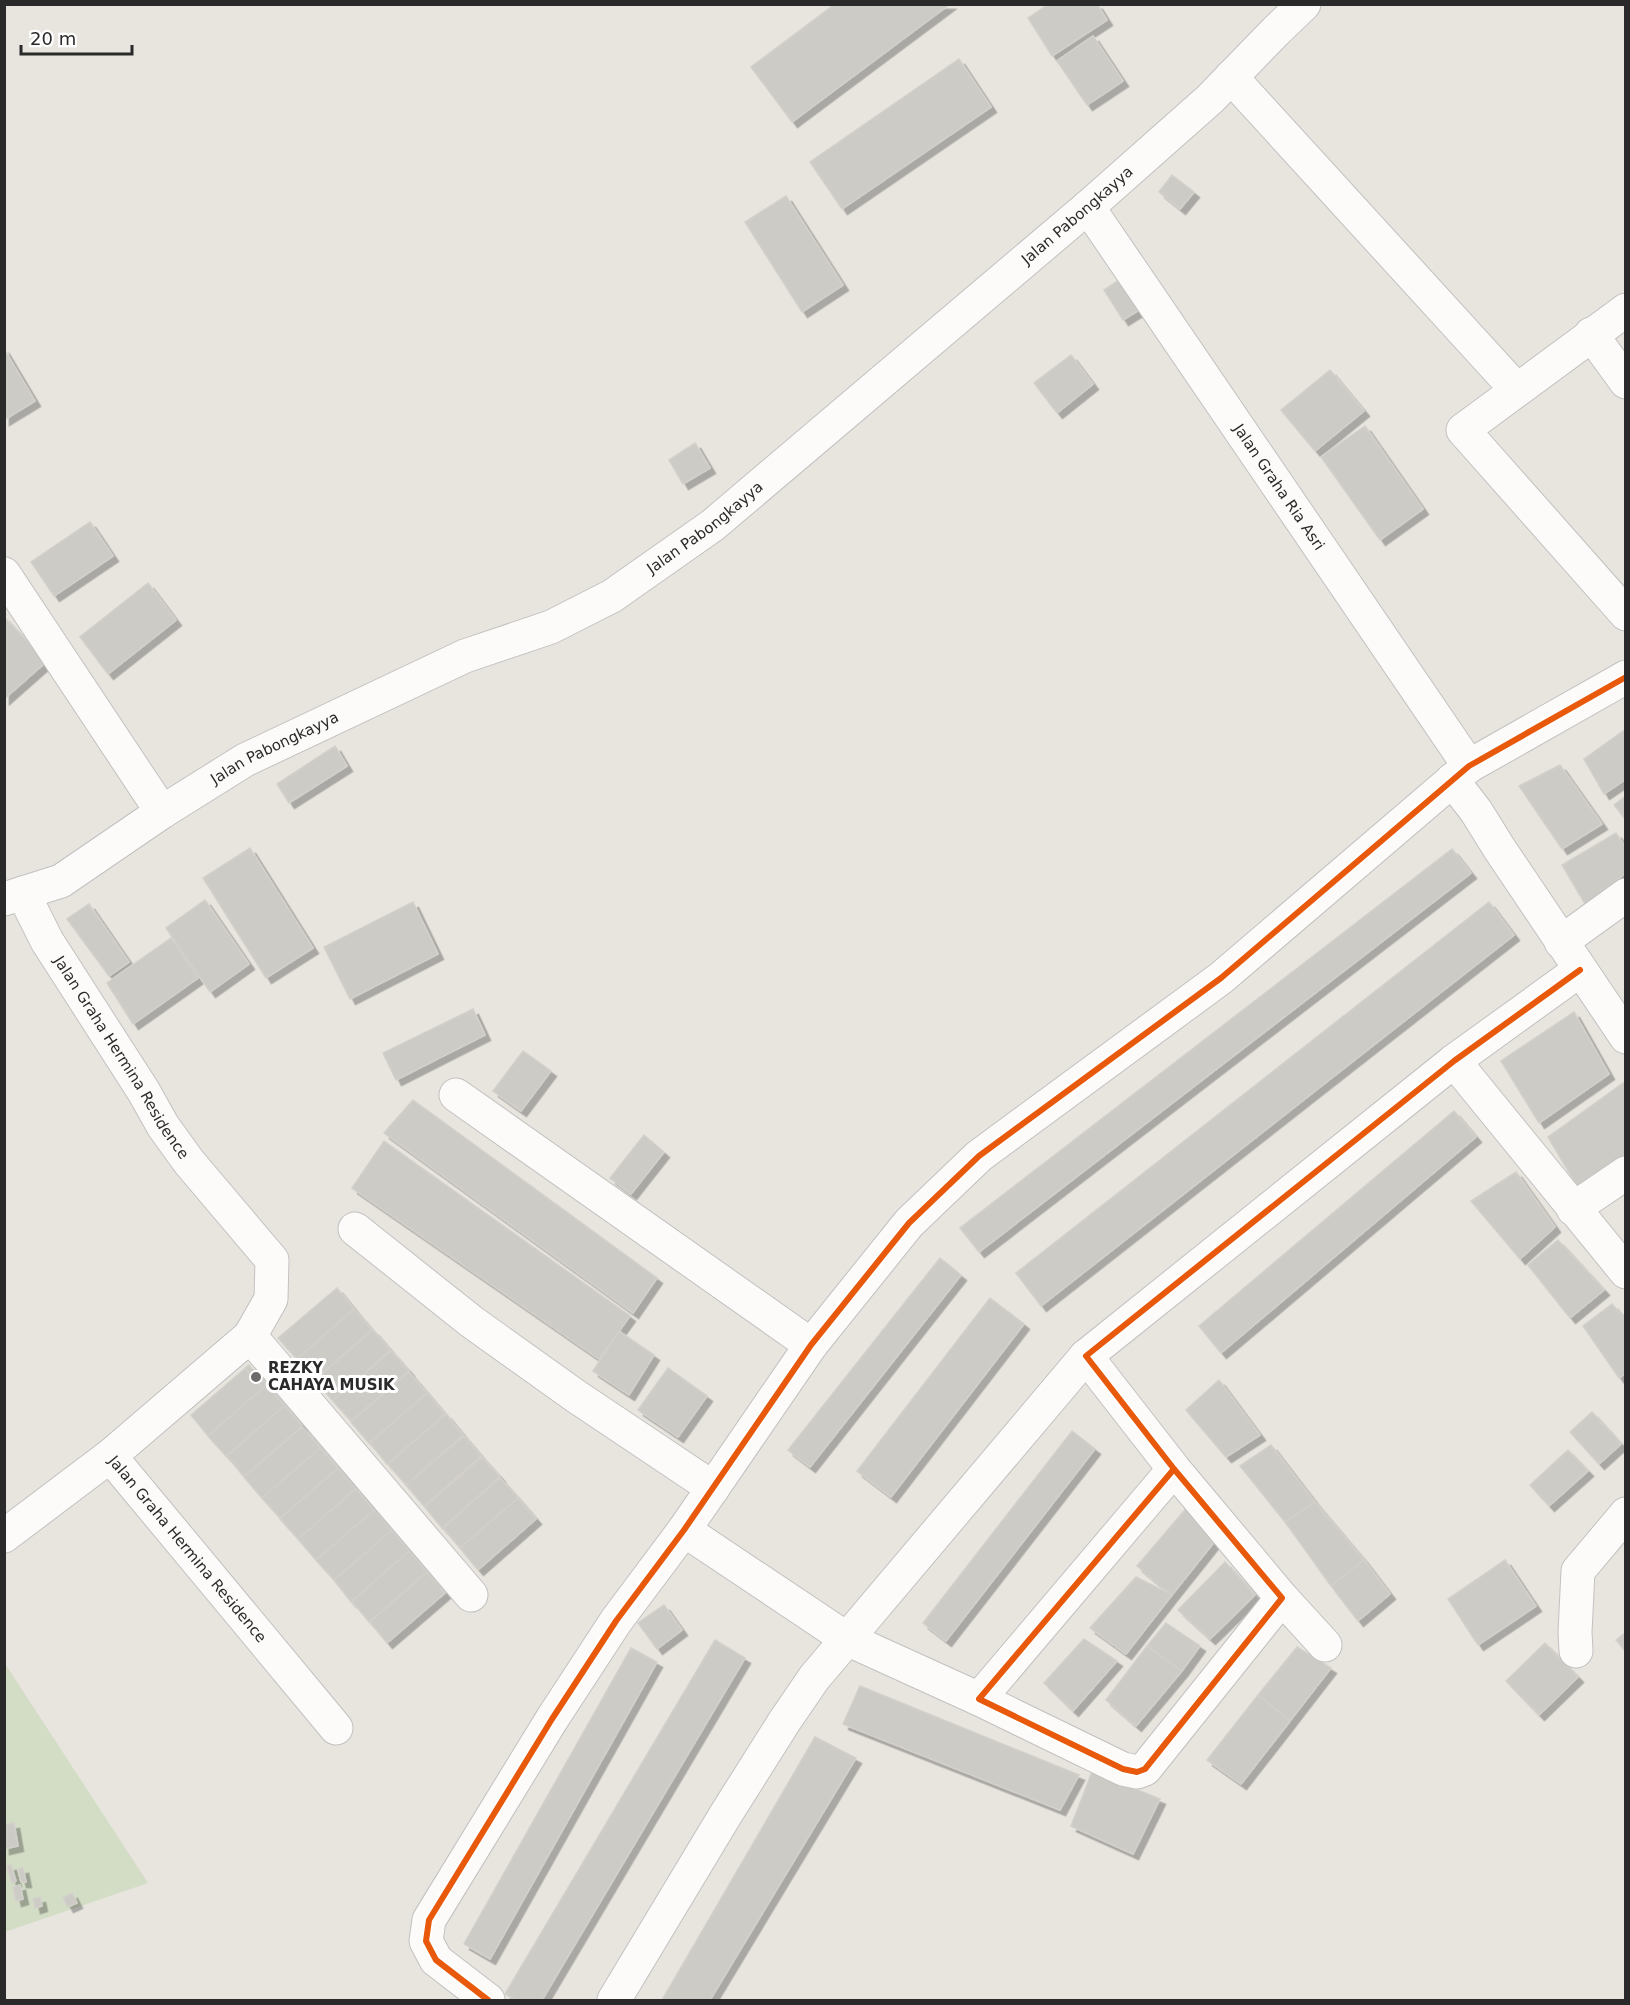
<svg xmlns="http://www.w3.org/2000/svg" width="1630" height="2005" font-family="'DejaVu Sans',sans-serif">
	<defs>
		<filter id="shadow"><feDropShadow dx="5.5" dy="5.5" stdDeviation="0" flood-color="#0004"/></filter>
	</defs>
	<rect width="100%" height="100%" fill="#e8e5df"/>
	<path fill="#d3ddc6" d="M4 1662 148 1883 5 1932H4Z"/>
	<path fill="#cdcbc6" stroke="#d3d0cb" stroke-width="1.5" filter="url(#shadow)" d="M835 4H950L792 122 751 67Z
		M1049 4H1097L1107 20 1052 56 1028 18Z
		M1093 36 1123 81 1087 105 1057 61Z
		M959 59 991 107 842 209 810 162Z
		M1172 175 1194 192 1180 209 1159 192Z
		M786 196 843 285 802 312 745 222Z
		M1119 280 1139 310 1123 320 1104 290Z
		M4 349 35 401 4 420Z
		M1071 355 1093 384 1057 413 1034 383Z
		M1330 370 1364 411 1315 451 1281 410Z
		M1365 426 1423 509 1380 540 1321 457Z
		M695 443 710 468 683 484 669 460Z
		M90 522 113 556 54 596 31 562Z
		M148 583 176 620 108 674 80 637Z
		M4 617 46 662 4 699Z
		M1626 729V779L1604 794 1584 759Z
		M335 746 347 766 289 803 277 784Z
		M1560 765 1602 824 1562 849 1519 786Z
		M1626 796V820L1614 805Z
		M1616 833 1626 848V873L1585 904 1562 865Z
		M250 848 313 948 266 978 203 878Z
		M1452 849 1471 873 979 1252 960 1228Z
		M205 900 249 964 210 992 166 928Z
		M413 902 438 954 350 999 324 947Z
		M1489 902 1514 935 1041 1306 1016 1273Z
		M89 904 129 962 109 976 67 919Z
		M171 938 198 978 133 1024 107 983Z
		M473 1009 485 1035 396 1080 383 1053Z
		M1574 1012 1609 1074 1539 1123 1501 1061Z
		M523 1051 551 1071 521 1111 493 1091Z
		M1626 1081V1154L1577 1186 1548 1137Z
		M413 1100 657 1278 633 1313 384 1133Z
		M1454 1111 1476 1137 1221 1353 1199 1326Z
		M644 1135 664 1152 631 1194 610 1178Z
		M384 1141 630 1316 599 1359 352 1188Z
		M1516 1172 1555 1227 1520 1259 1471 1201Z
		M1558 1240 1604 1290 1570 1318 1528 1265Z
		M940 1258 961 1275 810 1467 788 1450Z
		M337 1288 354 1309 297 1359 278 1338Z
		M990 1298 1024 1324 891 1497 857 1471Z
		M1612 1304 1626 1321V1373L1619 1378 1583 1326Z
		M354 1309 372 1330 314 1380 297 1359Z
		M373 1330 390 1350 333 1401 315 1380Z
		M619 1331 654 1355 629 1395 593 1371Z
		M391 1351 409 1371 351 1421 333 1401Z
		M249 1365 266 1385 208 1436 191 1415Z
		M249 1365 266 1385 263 1388 245 1368Z
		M668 1368 707 1396 678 1437 638 1410Z
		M409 1372 427 1393 369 1443 351 1422Z
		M1219 1380 1260 1435 1226 1457 1186 1410Z
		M266 1385 284 1406 226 1456 208 1436Z
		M427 1393 445 1414 387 1464 370 1443Z
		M284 1406 302 1426 244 1477 227 1456Z
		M1592 1412 1621 1444 1599 1464 1570 1432Z
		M446 1414 463 1435 406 1485 388 1464Z
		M302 1427 320 1448 262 1498 244 1477Z
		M1072 1431 1095 1449 946 1641 923 1623Z
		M464 1436 481 1456 424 1506 406 1485Z
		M1271 1445 1315 1502 1285 1522 1240 1466Z
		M320 1448 338 1468 280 1518 262 1498Z
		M1568 1450 1588 1471 1549 1506 1530 1485Z
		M482 1457 500 1477 442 1528 425 1507Z
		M338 1468 355 1489 298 1539 280 1519Z
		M500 1478 518 1498 460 1548 443 1528Z
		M356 1489 374 1510 316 1560 298 1539Z
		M518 1498 536 1519 478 1570 460 1548Z
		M1315 1502 1364 1560 1331 1586 1285 1522Z
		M1189 1505 1215 1541 1172 1595 1137 1566Z
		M374 1510 392 1530 334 1580 316 1560Z
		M392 1530 409 1551 351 1602 334 1580Z
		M409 1551 427 1572 369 1622 352 1601Z
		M1364 1560 1390 1594 1358 1621 1331 1586Z
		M1505 1560 1536 1606 1478 1645 1448 1599Z
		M1225 1562 1255 1595 1210 1639 1178 1610Z
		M427 1572 445 1593 387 1643 370 1622Z
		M1136 1577 1172 1595 1126 1654 1090 1628Z
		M664 1605 682 1630 657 1649 638 1623Z
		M1166 1623 1200 1646 1182 1671 1147 1646Z
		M1626 1632V1652L1616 1640Z
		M1084 1639 1117 1661 1073 1711 1044 1683Z
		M715 1640 745 1658 542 2000H516L505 1994Z
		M1545 1643 1578 1677 1539 1715 1506 1681Z
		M1147 1646 1182 1671 1136 1726 1106 1700Z
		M1297 1647 1331 1668 1290 1721 1258 1695Z
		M631 1648 657 1662 490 1959 464 1944Z
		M860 1686 1079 1775 1060 1810 843 1724Z
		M1258 1695 1290 1721 1241 1784 1207 1760Z
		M815 1737 856 1758 710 2000H662Z
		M1092 1772 1160 1799 1133 1854 1071 1826Z
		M14 1823 18 1846 4 1849V1825Z
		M11 1865 16 1881 12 1883 7 1866Z
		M23 1868 26 1882H21L18 1869Z
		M20 1885 23 1899 16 1901 13 1887Z
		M72 1893 77 1903 68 1907 63 1898Z
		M40 1897 42 1906 35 1908 33 1899Z"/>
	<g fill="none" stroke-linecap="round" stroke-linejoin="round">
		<defs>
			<g id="street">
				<path d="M1231 77 1516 389"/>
				<path id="s1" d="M1088 207 1469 766"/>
				<path d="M1626 310 1463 430 1626 614"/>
				<path d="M1591 334 1626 382"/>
				<path d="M4 574 162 812"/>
				<path d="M1452 780 1476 811 1499 848 1626 1037"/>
				<path id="s2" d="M23 893 47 941 144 1092 163 1126 189 1162 272 1260 271 1299 250 1336 110 1456 336 1728"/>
				<path id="s3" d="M4 899 61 881 162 812 245 760 465 656 551 627 612 596 713 525 1088 207 1210 99 1276 31 1304 4"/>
				<path d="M1561 942 1626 895"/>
				<path d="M1454 1061 1626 1272"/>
				<path d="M456 1095 811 1345"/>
				<path d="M1573 1209 1626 1173"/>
				<path d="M355 1229 472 1322 577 1397 713 1488"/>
				<path d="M250 1336 471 1595"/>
				<path d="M1174 1469 979 1699 1123 1769 1137 1772 1145 1769 1282 1598 1174 1469 1086 1356 1454 1061 1580 970"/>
				<path d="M684 1530 847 1639 1086 1356"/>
				<path d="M4 1536 110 1456"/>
				<path d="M1282 1598 1325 1645"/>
				<path d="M1576 1651 1575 1632 1578 1571 1626 1514"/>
				<path d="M488 2000 436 1960 426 1941 429 1920 552 1719 616 1621 684 1530 811 1345 909 1223 979 1156 1221 978 1469 766 1626 677"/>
				<path d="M614 2000 726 1814 784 1722 814 1678 847 1639 979 1699"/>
			</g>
		</defs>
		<use href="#street" stroke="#c2c1c1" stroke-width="35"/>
		<use href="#street" stroke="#fcfbfa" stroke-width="33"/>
		<defs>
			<path id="cycleway" d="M1174 1469 979 1699 1123 1769 1137 1772 1145 1769 1282 1598 1174 1469 1086 1356 1454 1061 1580 970
				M488 2000 436 1960 426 1941 429 1920 552 1719 616 1621 684 1530 811 1345 909 1223 979 1156 1221 978 1469 766 1626 677"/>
		</defs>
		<use href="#cycleway" stroke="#fff" stroke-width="10"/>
		<use href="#cycleway" stroke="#e8590c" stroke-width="6"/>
	</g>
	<circle fill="#6c6b69" stroke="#fff" stroke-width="2" cx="256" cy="1377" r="6"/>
	<g text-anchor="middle" stroke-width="6" stroke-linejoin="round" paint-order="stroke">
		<g font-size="15" fill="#2a2a2a" stroke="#fff">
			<text dy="5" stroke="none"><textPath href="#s3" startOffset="1284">Jalan Pabongkayya</textPath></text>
			<text dy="5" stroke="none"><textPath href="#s1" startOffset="339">Jalan Graha Ria Asri</textPath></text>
			<text dy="5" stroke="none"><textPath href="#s3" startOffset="798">Jalan Pabongkayya</textPath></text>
			<text dy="5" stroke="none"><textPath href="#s3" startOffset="312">Jalan Pabongkayya</textPath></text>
			<text dy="5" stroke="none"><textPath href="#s2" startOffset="192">Jalan Graha Hermina Residence</textPath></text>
			<text dy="5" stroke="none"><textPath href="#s2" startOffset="832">Jalan Graha Hermina Residence</textPath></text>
		</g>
		<g font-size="15" font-weight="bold" fill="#2a2a2a" stroke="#fff" text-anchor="start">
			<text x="268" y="1373">REZKY<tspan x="268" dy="17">CAHAYA MUSIK</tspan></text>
		</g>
	</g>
	<rect width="1630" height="2005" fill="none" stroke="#2a2a2a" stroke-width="12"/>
	<path d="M21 45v9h111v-9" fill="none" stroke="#2a2a2a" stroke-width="3"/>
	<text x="30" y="45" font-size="18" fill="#2a2a2a" stroke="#ffffff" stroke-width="4.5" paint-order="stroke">20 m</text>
</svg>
